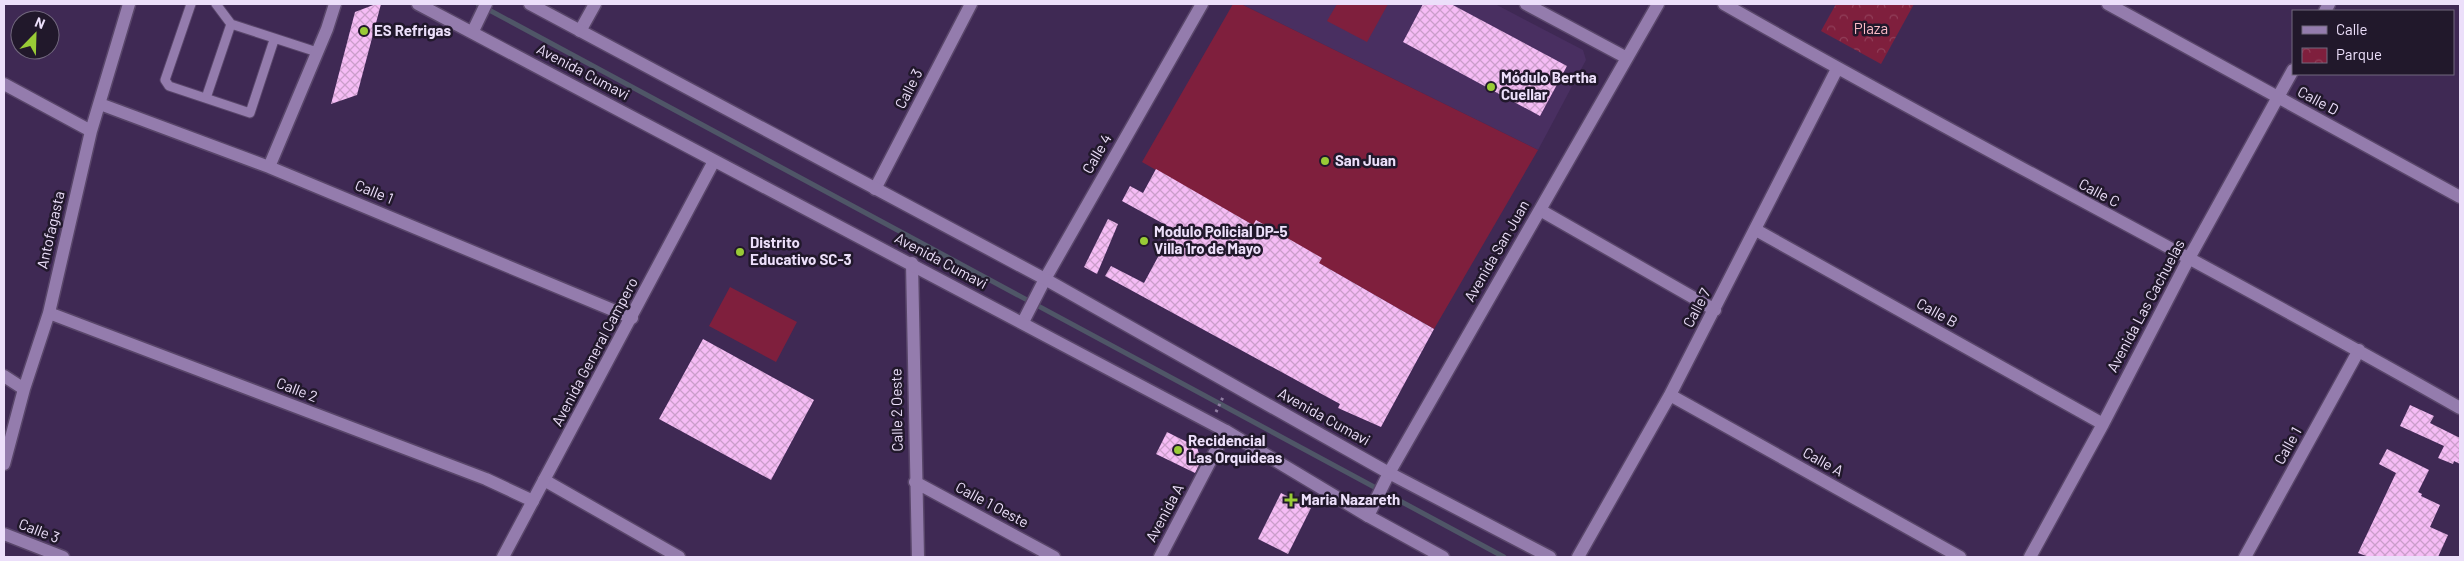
<svg xmlns="http://www.w3.org/2000/svg" width="2464" height="561" font-family="Barlow,sans-serif">
	<defs>
		<pattern id="park-crowns" width="20" height="18" patternUnits="userSpaceOnUse" patternTransform="scale(1.25)"><rect width="20" height="18" fill="#7f1f3d"/><path d="M2 6a3 3 0 1 1 6 0M12 15a3 3 0 1 1 6 0" fill="none" stroke="#913f5a"/></pattern>
		<pattern id="building-cross-hatch" width="8" height="8" patternUnits="userSpaceOnUse" patternTransform="scale(1.25)"><rect width="8" height="8" fill="#f5bcf5"/><path d="M0 0l8 8M0 8l8-8" fill="none" stroke="#ca9eca"/></pattern>
	</defs>
	<rect width="100%" height="100%" fill="#3f2954"/>
	<path fill="#492f61" d="M1241 4H1495L1583 50 1586 60 1538 150Z"/>
	<path fill="#7f1f3d" d="M1233 4H1241L1538 150 1434 329 1142 162Z
		M1337 4H1388L1367 42 1327 21Z
		M730 287 797 322 776 362 709 326Z"/>
	<path fill="url(#park-crowns)" d="M1836 4H1914L1881 64 1821 31Z"/>
	<g fill="none" stroke-linecap="round" stroke-linejoin="round">
		<path stroke="#4f5667" stroke-width="5" d="M478 4 1504 557"/>
	</g>
	<path fill="url(#building-cross-hatch)" d="M376 4H381L357 95 331 104 355 12Z
		M1423 4H1451L1567 66 1540 116 1403 42Z
		M1156 169 1253 225 1256 220 1322 258 1319 263 1434 329 1381 427 1338 408 1340 404 1105 276 1111 266 1144 283 1173 229 1122 201 1130 186 1143 193Z
		M1108 219 1118 224 1097 274 1084 267Z
		M703 339 814 400 771 480 659 419Z
		M2410 405 2434 416 2430 423 2460 438V464L2454 461 2453 464 2438 458 2444 446 2400 426Z
		M1167 432 1197 447 1201 461 1195 473 1156 454Z
		M2387 449 2429 470 2418 492 2422 494 2421 496 2440 505 2430 527 2448 535 2438 557H2369L2358 553 2396 473 2379 464Z
		M1281 493 1311 508 1288 554 1258 539Z"/>
	<g fill="none" stroke-linecap="round" stroke-linejoin="round">
		<defs>
			<path id="service" d="M191 4 165 80 169 86 250 113 274 40
				M216 4 231 24 317 52
				M206 98 231 24"/>
			<path id="minor" d="M1526 4 1627 58
				M1724 4C1967 143 2217 269 2460 408
				M2108 4 2460 197
				M2325 11 2329 4
				M580 31 595 4
				M4 84 91 131
				M100 104 269 167 632 318
				M269 167 327 29 335 4
				M875 189 971 4
				M1540 210 1715 310
				M1756 230 2103 424
				M912 263 918 557
				M49 313 486 479 533 501
				M1023 322 1045 279 1202 4
				M4 376 24 389
				M1670 395 1960 557
				M4 464 24 389 49 313 91 131 129 4
				M544 480 679 557
				M915 482 1054 557
				M1368 516 1389 473 1658 4
				M4 534 63 557
				M1160 557 1226 431
				M1578 557 1670 395 1837 69
				M2030 557 2103 424 2188 260 2293 70
				M2245 557 2359 350"/>
			<path id="tertiary" d="M503 557 714 161"/>
			<path id="secondary" d="M418 4 1226 431 1368 516 1443 557
				M530 4 1045 279 1389 473 1550 557
				M473 31 486 4"/>
		</defs>
		<use href="#service" stroke="#59466a" stroke-width="11"/>
		<use href="#minor" stroke="#59466a" stroke-width="15"/>
		<use href="#tertiary" stroke="#59466a" stroke-width="15"/>
		<use href="#secondary" stroke="#59466a" stroke-width="15"/>
		<path stroke="#907ea2" stroke-width="3" stroke-dasharray="2.5 4" stroke-linecap="butt" d="M1216 412 1224 395"/>
		<use href="#service" stroke="#947cad" stroke-width="9"/>
		<use href="#minor" stroke="#947cad" stroke-width="12"/>
		<use href="#tertiary" stroke="#947cad" stroke-width="12"/>
		<use href="#secondary" stroke="#947cad" stroke-width="12"/>
	</g>
	<g fill="#99cb36" stroke="#21182b" stroke-width="2">
		<circle cx="364" cy="31" r="5"/>
		<circle cx="1491" cy="87" r="5"/>
		<circle cx="1325" cy="161" r="5"/>
		<circle cx="1144" cy="241" r="5"/>
		<circle cx="740" cy="252" r="5"/>
		<circle cx="1178" cy="450" r="5"/>
		<path d="M1288.5 492.5h5v5h5v5h-5v5h-5v-5h-5v-5h5z"/>
	</g>
	<g text-anchor="middle" stroke-width="5" stroke-linejoin="round" paint-order="stroke">
		<g font-size="15" fill="#fdbcc8" stroke="#21182b">
			<text x="1871" y="34">Plaza</text>
		</g>
		<g font-size="15" font-weight="bold" fill="#ecdffa" stroke="#21182b" text-anchor="start">
			<text x="374" y="36">ES Refrigas</text>
			<text x="1501" y="83">Módulo Bertha<tspan x="1501" dy="17">Cuellar</tspan></text>
			<text x="1335" y="166">San Juan</text>
			<text x="1154" y="237">Modulo Policial DP-5<tspan x="1154" dy="17">Villa 1ro de Mayo</tspan></text>
			<text x="750" y="248">Distrito<tspan x="750" dy="17">Educativo SC-3</tspan></text>
			<text x="1188" y="446">Recidencial<tspan x="1188" dy="17">Las Orquideas</tspan></text>
			<text x="1301" y="505">Maria Nazareth</text>
		</g>
		<g font-size="15" fill="#ecdffa" stroke="#21182b">
			<text transform="translate(583 72) rotate(28)" y="5">Avenida Cumavi</text>
			<text transform="translate(909 89) rotate(-63)" y="5">Calle 3</text>
			<text transform="translate(2318 101) rotate(28)" y="5">Calle D</text>
			<text transform="translate(1097 154) rotate(-60)" y="5">Calle 4</text>
			<text transform="translate(374 192) rotate(22)" y="5">Calle 1</text>
			<text transform="translate(2099 193) rotate(28)" y="5">Calle C</text>
			<text transform="translate(51 230) rotate(-77)" y="5">Antofagasta</text>
			<text transform="translate(1497 251) rotate(-60)" y="5">Avenida San Juan</text>
			<text transform="translate(941 261) rotate(28)" y="5">Avenida Cumavi</text>
			<text transform="translate(2146 306) rotate(-62)" y="5">Avenida Las Cachuelas</text>
			<text transform="translate(1697 308) rotate(-62)" y="5">Calle 7</text>
			<text transform="translate(1937 313) rotate(29)" y="5">Calle B</text>
			<text transform="translate(595 352) rotate(-62)" y="5">Avenida General Campero</text>
			<text transform="translate(297 390) rotate(21)" y="5">Calle 2</text>
			<text transform="translate(897 410) rotate(-91)" y="5">Calle 2 Oeste</text>
			<text transform="translate(1324 417) rotate(29)" y="5">Avenida Cumavi</text>
			<text transform="translate(2288 446) rotate(-61)" y="5">Calle 1</text>
			<text transform="translate(1823 462) rotate(29)" y="5">Calle A</text>
			<text transform="translate(992 505) rotate(28)" y="5">Calle 1 Oeste</text>
			<text transform="translate(1165 513) rotate(-62)" y="5">Avenida A</text>
			<text transform="translate(39 531) rotate(21)" y="5">Calle 3</text>
		</g>
	</g>
	<rect width="2464" height="561" fill="none" stroke="#ecdffa" stroke-width="10"/>
	<rect x="2292" y="10" width="162" height="65" fill="#21182b" stroke="#72687e"/>
	<rect x="2302" y="26" width="25" height="8" fill="#947cad" stroke="#72687e"/>
	<text x="2336" y="35" font-size="15" fill="#ecdffa">Calle</text>
	<rect x="2302" y="48" width="25" height="15" fill="url(#park-crowns)" stroke="#72687e"/>
	<text x="2336" y="60" font-size="15" fill="#ecdffa">Parque</text>
	<g transform="translate(35 35) rotate(23)"><circle r="24" fill="#21182b" stroke="#72687e"/>
	<path d="M0-4L9 19L0 12L-9 19Z" fill="#99cb36"/>
	<text y="-8" font-size="14" font-weight="bold" text-anchor="middle" fill="#ecdffa">N</text>
	</g>
</svg>
